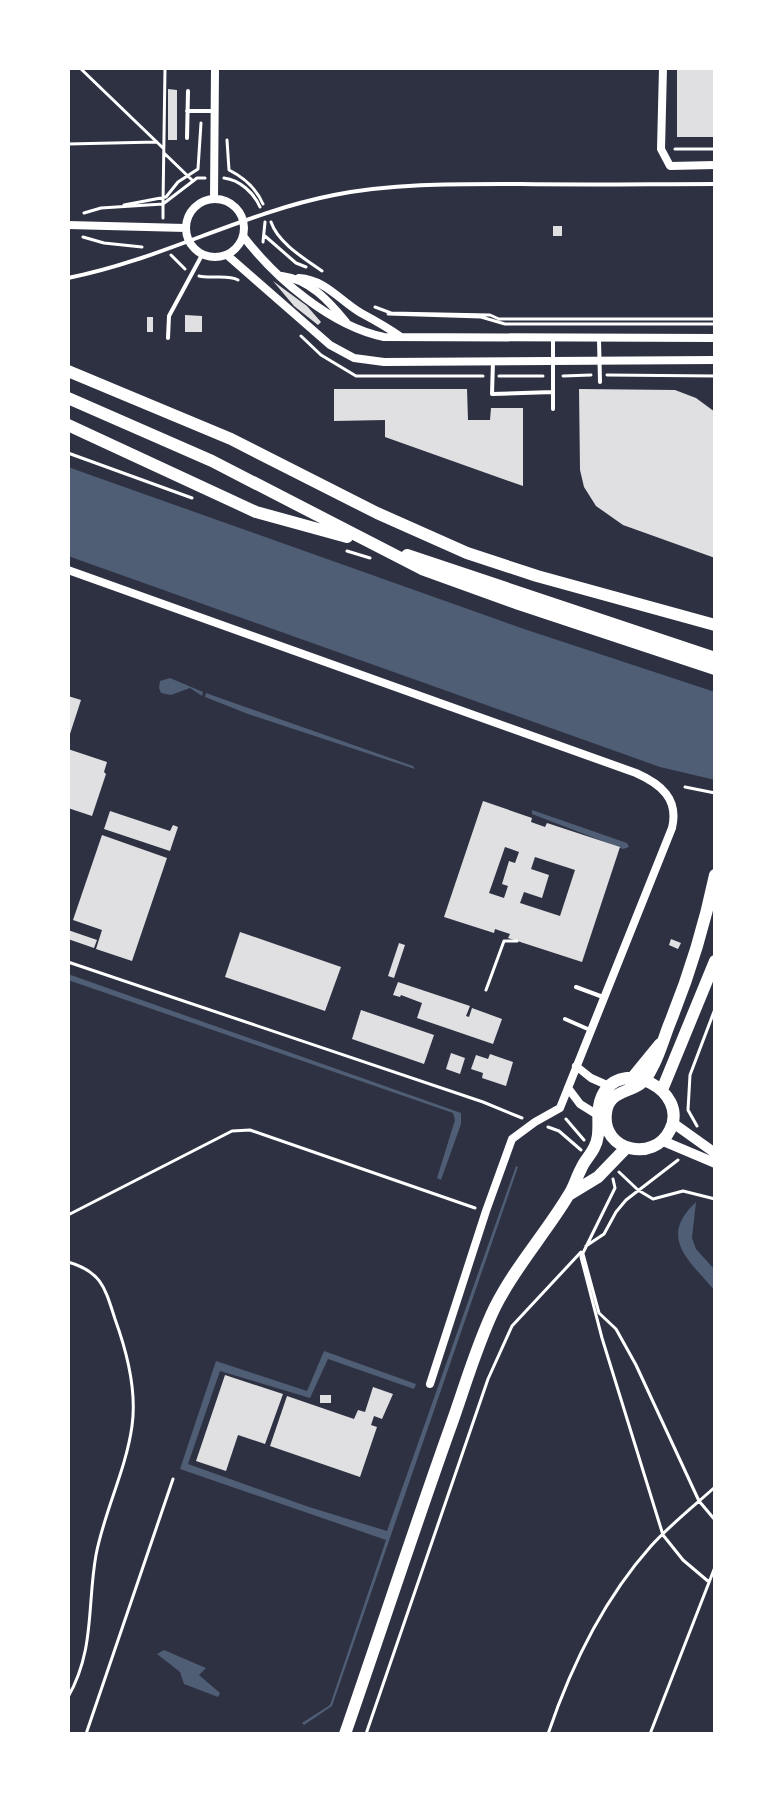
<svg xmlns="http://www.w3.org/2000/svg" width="783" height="1802" font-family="'PT Sans Narrow',sans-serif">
	<rect width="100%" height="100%" fill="#2d3142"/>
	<path fill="#4f5d75" d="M68 467 524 629 715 692V780L660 767 68 556Z
		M170 678 203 692 202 696 190 688 171 695 161 693 159 688 160 681Z
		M206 693 413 766 415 769 248 714 205 697Z
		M532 810 627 843 629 847 623 849 532 814Z
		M68 974 461 1113V1124L441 1180 437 1178 455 1120 453 1113 68 980Z
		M516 1166 518 1167 332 1706 304 1725 302 1723 330 1705 386 1540 180 1469 216 1361 307 1391 324 1351 416 1384 414 1389 328 1359 310 1398 220 1371 188 1464 309 1507 387 1531Z
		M696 1202 692 1238 696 1249 715 1270V1291C690 1261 657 1238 696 1202Z
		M164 1650 206 1668 199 1675 220 1693 218 1697 184 1684 180 1672 157 1654Z"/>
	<path fill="#e0e0e3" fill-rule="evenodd" d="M677 68H715V137H677Z
		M168 89 177 90V140H168Z
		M553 226H562V236H553Z
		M273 281 307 306 321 322 318 325 294 306Z
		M185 315 202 316V332H185Z
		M147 317H153V332H147Z
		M334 389H467L468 420H490L491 408H523V486L385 437V420L334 421Z
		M579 389 675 390 696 398 715 412V558L623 525 596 506 584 487 580 470Z
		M68 696 81 700 69 737H68Z
		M68 749 107 762 104 772 106 774 92 816 68 808Z
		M483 801 532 818 531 822 545 827 547 823 620 847 582 962 508 938 510 934 495 929 494 933 444 917ZM505 847 519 852 515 863 509 861 502 884 508 886 504 898 489 893ZM535 857 575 870 560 916 520 903 524 892 542 898 549 875 531 869Z
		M110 811 170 831 173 825 178 827 170 851 104 829Z
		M102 835 167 858 132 961 96 949 102 930 73 920Z
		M68 930 97 940 94 948 68 939Z
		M240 932 341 967 325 1011 225 977Z
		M671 939 681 943 678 949 669 945Z
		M399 943 405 945 394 978 388 976Z
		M398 982 470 1006 466 1016 469 1017 472 1008 502 1019 493 1044 417 1018 422 1003 401 995 400 997 393 995Z
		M361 1010 434 1035 424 1064 352 1039Z
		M451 1053 465 1058 460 1074 446 1069Z
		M490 1054 513 1062 506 1086 482 1078 483 1073 471 1069 476 1055 488 1059Z
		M225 1375 283 1394 265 1444 238 1435 226 1471 196 1461Z
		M373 1387 393 1394 382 1419 374 1416 371 1425 377 1427 360 1477 270 1446 287 1396 354 1419 358 1410 365 1412Z
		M320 1395H331V1403H320Z"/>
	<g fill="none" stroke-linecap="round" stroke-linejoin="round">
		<path stroke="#fff" stroke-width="3" d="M80 68 163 148
			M227 140 229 170C245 178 256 188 263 204
			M68 144 157 142
			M675 149H715
			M164 153 193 181
			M224 178C240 180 254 193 260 207
			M124 205 166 197 178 182 198 169 201 123
			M84 213 101 208 163 204 165 68
			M163 218V204L197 178H205
			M271 222C278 243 305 259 322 271
			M265 236 296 263 306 267
			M83 237 104 243 142 247
			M263 242 265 222
			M171 255 185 269
			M199 276C211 279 228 274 238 280
			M375 307 391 313 490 315 499 319H715
			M388 314 481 317 505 324H715
			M301 336 321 355 356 376H483
			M607 375 715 376
			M499 376H543
			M563 376 591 375
			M68 453 192 498
			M347 551 370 558
			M685 787 715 793
			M68 962 483 1102 522 1118
			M486 990 504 941H517
			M566 1119 584 1140
			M697 1126 688 1110 690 1075 715 1009
			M548 1127 559 1131 581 1150
			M619 1172 638 1190 653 1199 683 1191 715 1199
			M613 1179 615 1188 581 1257 602 1338 663 1535 683 1560 709 1582
			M68 1215 232 1131 250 1130 475 1208
			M586 1246 604 1234 616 1212 626 1200 678 1160
			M583 1254 599 1313 616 1329 636 1365 699 1501 715 1520
			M68 1262C102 1272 105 1288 115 1319 127 1352 137 1391 132 1426 126 1470 104 1512 96 1555 87 1605 95 1650 68 1697
			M86 1734 173 1479
			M366 1734 488 1379 512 1326 581 1252
			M548 1734C571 1666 603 1600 651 1546 670 1525 694 1506 715 1487
			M650 1734 715 1567"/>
		<path stroke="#fff" stroke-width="4" d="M187 111H213
			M187 138 188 91
			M68 278C160 260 242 213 334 195 395 183 459 184 521 184 586 185 650 184 715 184
			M168 338 169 316 202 255
			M599 340 600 382
			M493 361 492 394 553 392
			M553 409V338
			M576 987 603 997
			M565 1019 590 1030"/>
		<path stroke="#fff" stroke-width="8" d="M663 68 661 149 670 166 715 165
			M214 198 215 68
			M186 228a29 29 0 1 1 58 0a29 29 0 1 1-58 0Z
			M68 225 185 228
			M243 236C276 279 331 326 384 337L715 338
			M227 255 330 345 354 358 384 362 715 360
			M282 276C309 279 329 301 346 322
			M299 278C326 280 339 300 361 313 376 321 387 327 401 337
			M68 570 636 773C661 784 679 799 672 828L560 1108 535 1122 512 1139 486 1211 430 1384
			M576 1066 591 1078 609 1086
			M568 1088 580 1104 596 1114"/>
		<path stroke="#fff" stroke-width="10" d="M673 1123 715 1153
			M663 1141 715 1163"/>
		<path stroke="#fff" stroke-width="12" d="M68 371 231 439 377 513 467 553 537 576 715 625
			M68 398 212 461 422 569 519 604 715 669
			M68 425 256 512 347 537
			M407 555 715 658
			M633 1077 660 1044
			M662 1090 715 961
			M570 1194 598 1177 626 1148
			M345 1734C380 1633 413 1532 449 1431 464 1390 476 1346 495 1307 515 1267 545 1234 568 1196 574 1188 576 1178 581 1169 584 1161 590 1156 594 1148 603 1132 594 1113 602 1096 621 1055 690 1091 670 1130 654 1163 601 1151 606 1113 608 1092 627 1093 640 1084 647 1079 650 1072 654 1064 660 1052 664 1038 669 1025 689 976 704 928 715 875"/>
	</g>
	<rect width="783" height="1802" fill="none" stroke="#ffffff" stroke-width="140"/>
</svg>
